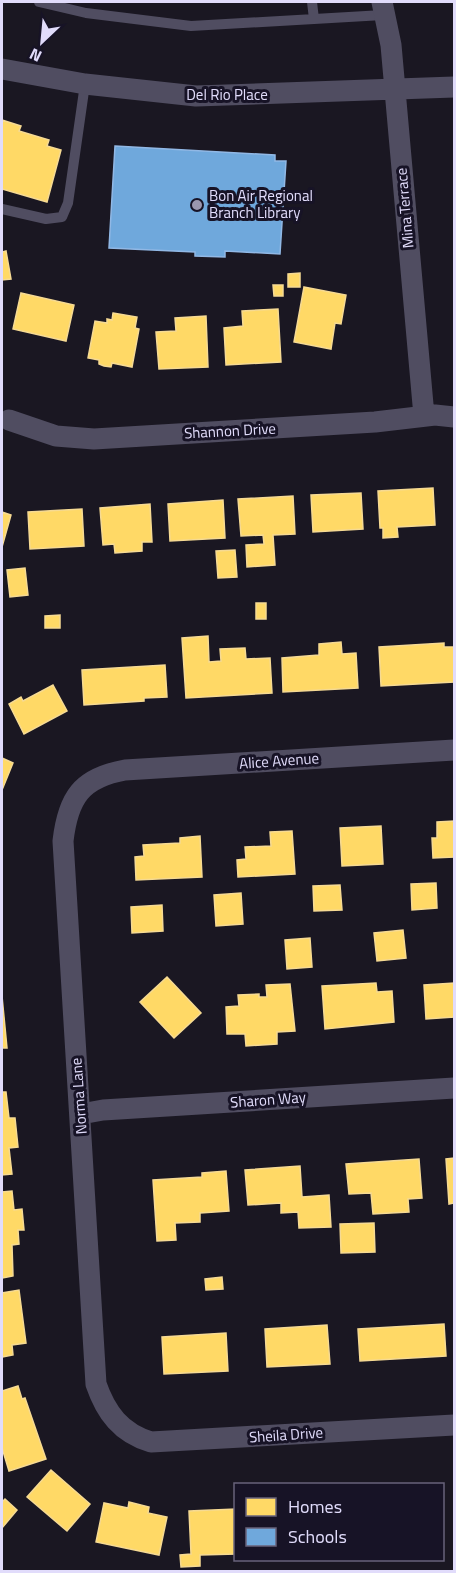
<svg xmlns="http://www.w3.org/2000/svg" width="456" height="1573" font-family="'Titillium Web',sans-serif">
	<rect width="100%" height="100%" fill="#1a1722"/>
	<path fill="#ffd966" stroke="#f6da93" stroke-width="1.5" d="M2 120 21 126 19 131 49 140 47 146 61 150 47 202 2 189Z
		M6 251 11 279 2 280V252Z
		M300 273V287H288V274Z
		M273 285H283V296H274Z
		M304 287 346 295 341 324 335 323 331 349 294 342Z
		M21 293 74 305 66 341 13 329Z
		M278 309 281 362 226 365 224 328 243 326 242 311Z
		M113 313 137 317 135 328 139 329 132 367 112 363 111 367 104 366 99 364V360L88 358 95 321 107 323V319L112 320Z
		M206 316 208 367 159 369 156 332 176 331 175 318Z
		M433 488 435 525 397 527 398 537 383 538V528H380L378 491Z
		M361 493 363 529 313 532 311 495Z
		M293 496 295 534 273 535 275 565 247 567 246 545 264 544 263 535 241 536 238 499Z
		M223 500 225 538 170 541 168 504Z
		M150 504 152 542H142V551L115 553 114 544 103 545 100 508Z
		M82 509 84 546 30 549 28 512Z
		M2 512 11 515 2 547Z
		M235 550 237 577 218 578 216 551Z
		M25 568 28 595 10 597 7 570Z
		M256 603H266V619H256Z
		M60 615V628H45V616Z
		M208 636 209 662 221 661 220 649 245 648 246 659 270 658 272 693 186 698 182 638Z
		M341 642 342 654 356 653 358 688 283 692 282 658 319 655V644Z
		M444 643V647H454V682L381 686 379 647Z
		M165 665 167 697 144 698V701L84 705 82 670Z
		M53 685 67 711 24 734 9 704 21 697 23 701Z
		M2 758 13 763 2 790Z
		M454 821V857L433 858 432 838H437V822Z
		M381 826 383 864 342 866 340 828Z
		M292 831 295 874 238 877 237 860 246 859 245 847 271 846 270 832Z
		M200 836 202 877 136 880 135 857 144 856 143 845 180 843V838Z
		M436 883 437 908 412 910 411 884Z
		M340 885 342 910 314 911 313 886Z
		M241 893 243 924 216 926 214 895Z
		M162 905 163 931 132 933 131 907Z
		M403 930 406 958 377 961 374 933Z
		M310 938 312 967 287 969 285 940Z
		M167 977 201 1013 174 1038 140 1002Z
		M376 983 377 992 392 991 394 1022 325 1029 322 986Z
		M454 983V1017L426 1019 424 985Z
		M290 984 295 1031 277 1032V1044L246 1046 245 1034H227L226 1007 239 1006 238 995 259 994V997H267L266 985Z
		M2 996 7 1048H2Z
		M2 1092H6L9 1118H15L18 1147 9 1148 12 1174 2 1175Z
		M454 1158V1203L449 1204 446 1159Z
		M419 1159 422 1198 408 1199 409 1212 373 1214 371 1193 349 1194 346 1164Z
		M300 1166 302 1197 329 1195 331 1227 299 1228 298 1212 281 1213V1203L248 1205 245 1170Z
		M226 1171 229 1211 200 1213V1222L175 1223 176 1240 157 1241 153 1180 202 1177V1173Z
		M12 1191 14 1210 22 1209 24 1230H18L19 1244 12 1245 13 1276 2 1278V1192Z
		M374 1223 375 1252 341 1253 340 1224Z
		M222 1277 223 1289 206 1290 205 1279Z
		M19 1290 26 1343 12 1345 13 1355 2 1357V1293Z
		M444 1324 446 1356 360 1361 358 1329Z
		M327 1325 330 1364 267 1367 265 1329Z
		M226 1333 228 1371 164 1374 162 1337Z
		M18 1386 22 1399 25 1398 46 1459 9 1471 2 1448V1391Z
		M51 1470 90 1504 67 1531 27 1497Z
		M5 1499 17 1510 2 1528V1502Z
		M129 1502 149 1507 148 1513 167 1517 159 1555 96 1542 104 1503 128 1508Z
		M236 1509V1554L200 1555V1566L181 1567 180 1555 191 1554 189 1511Z"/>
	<path fill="#6fa8dc" stroke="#91b8e5" stroke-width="1.5" d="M115 146 275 155V161H286L280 254 225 251V257L195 256V252L109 248Z"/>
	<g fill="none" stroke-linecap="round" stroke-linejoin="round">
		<path stroke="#504d61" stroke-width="10" d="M39 2 86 13 191 26 383 15
			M312 2 314 19
			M2 209 46 219 62 217 68 203 85 84"/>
		<path stroke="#504d61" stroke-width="21" d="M382 2 391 45 424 416
			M2 69 85 84 196 96 454 87
			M9 420 56 436 94 439 375 422 435 415 454 417
			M454 750 125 770C81 778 68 798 63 841L96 1384C106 1413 121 1433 151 1442L454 1425
			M81 1114 103 1110 454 1088"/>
	</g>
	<circle fill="#9b97af" stroke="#171326" stroke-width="2" cx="197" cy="205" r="6"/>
	<g text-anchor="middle" stroke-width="6" stroke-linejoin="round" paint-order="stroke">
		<g font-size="15" fill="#e1dcfb" stroke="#171326">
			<text x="227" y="100">Del Rio Place</text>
			<text transform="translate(405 208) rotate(-95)" y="5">Mina Terrace</text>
			<text transform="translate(230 431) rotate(-3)" y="5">Shannon Drive</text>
			<text transform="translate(279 761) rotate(-4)" y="5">Alice Avenue</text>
			<text transform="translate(79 1096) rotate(-94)" y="5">Norma Lane</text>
			<text transform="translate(268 1100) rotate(-4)" y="5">Sharon Way</text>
			<text transform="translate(286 1435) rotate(-4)" y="5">Sheila Drive</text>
		</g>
		<g font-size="15" fill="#e1dcfb" stroke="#171326" text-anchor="start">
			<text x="209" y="201">Bon Air Regional<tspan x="209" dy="17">Branch Library</tspan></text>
		</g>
	</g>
	<rect width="456" height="1573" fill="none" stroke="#e1dcfb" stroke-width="6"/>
	<rect x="234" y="1483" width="210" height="78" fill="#171326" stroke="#68637b" stroke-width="1.5"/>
	<rect x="246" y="1498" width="30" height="18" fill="#ffd966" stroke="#68637b" stroke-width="1.5"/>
	<text x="288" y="1513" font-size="18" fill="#e1dcfb">Homes</text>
	<rect x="246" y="1528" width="30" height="18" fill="#6fa8dc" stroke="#68637b" stroke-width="1.5"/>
	<text x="288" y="1543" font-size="18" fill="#e1dcfb">Schools</text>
	<g transform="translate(42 42) rotate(206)" stroke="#171326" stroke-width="4.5" paint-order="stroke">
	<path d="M0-4.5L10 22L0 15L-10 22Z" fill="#e1dcfb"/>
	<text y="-9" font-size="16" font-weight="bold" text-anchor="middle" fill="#e1dcfb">N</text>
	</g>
</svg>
